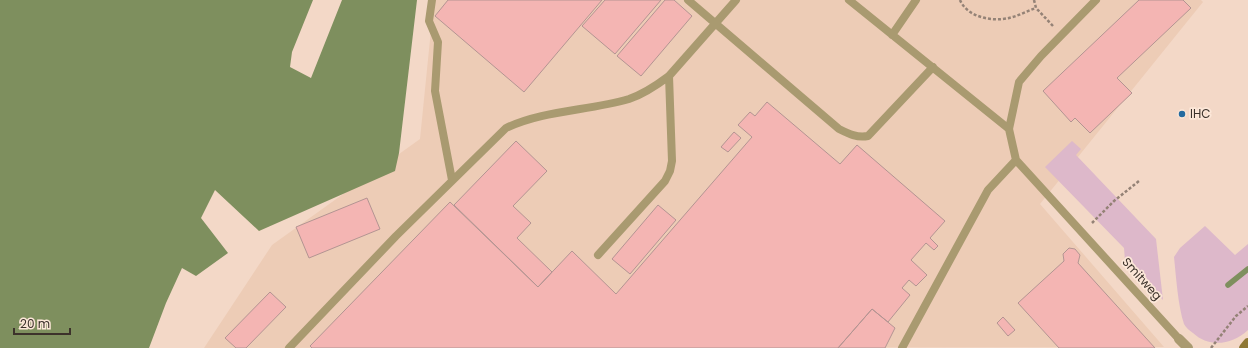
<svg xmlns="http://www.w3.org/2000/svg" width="1248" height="348" font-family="Poppins,sans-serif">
	<rect width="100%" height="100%" fill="#f3d8c7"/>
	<path fill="#edccb6" d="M434 0H1201L1203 2 1040 204 1164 347 204 348 272 245 420 139Z"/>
	<path fill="#ddb8ca" d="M1072 141 1081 149 1076 155 1156 239 1163 300 1125 261 1124 248 1045 167Z
		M1205 226 1235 255 1248 244V330C1232 345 1209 348 1193 333 1190 331 1186 328 1184 324 1178 306 1176 276 1174 257L1180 248Z"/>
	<path fill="#7e8f5e" d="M0 0H313L292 52 290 67 311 78 342 0H417L399 153 395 171 259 231 215 190 201 218 228 253 196 276 182 268 166 303 149 348H0Z"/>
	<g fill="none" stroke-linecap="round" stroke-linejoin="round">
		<path stroke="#7e8f5e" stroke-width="5.5" d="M1228 285 1248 269"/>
	</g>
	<path fill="#f4b5b3" stroke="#b39492" d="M448 0H602L524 92 435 16Z
		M605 0H661L615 54 582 26Z
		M665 0H674L692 16 641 76 617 56Z
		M1139 0H1183L1191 8 1117 78 1132 93 1090 133 1075 118 1071 122 1043 91Z
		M767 102 840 164 857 145 945 221 930 238 938 246 934 250 926 243 911 260 927 275 916 286 909 280 902 288 910 295 888 322 872 309 838 348H312L310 346 450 202 538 287 572 251 616 294 752 137 738 125 750 112 755 116Z
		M734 132 741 138 728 152 721 147Z
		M516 141 547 171 513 206 531 223 517 238 552 272 538 287 454 205Z
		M367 198 380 229 309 258 296 227Z
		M658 205 676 220 630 274 612 259Z
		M1069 248 1075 249 1080 255 1078 263 1155 348H1059L1018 303 1064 261 1063 254Z
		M270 292 286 307 246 348H236L225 338Z
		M872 309 895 328 885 348H838Z
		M1003 317 1015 330 1008 336 997 323Z"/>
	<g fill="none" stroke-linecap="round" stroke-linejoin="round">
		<path stroke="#948276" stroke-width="2.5" stroke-dasharray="3 2" stroke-linecap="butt" d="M960 0C967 17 992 22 1009 18 1018 16 1027 11 1036 8
			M1034 0 1036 8 1053 26
			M1092 223 1114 201 1139 181
			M1211 348 1236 316 1248 306"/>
		<path stroke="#a99a70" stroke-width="8" d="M432 0 429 21 438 42 435 91 452 180
			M688 0 839 129C849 134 857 138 868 136L933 67
			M849 0 1009 129
			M892 35 916 0
			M1016 160 1179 339
			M598 255 665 181 670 171 672 161 669 76 736 0
			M289 348 396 236 506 128C544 110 588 111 629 99 644 94 657 85 669 76
			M902 348 988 190 1016 160 1009 129 1019 82 1041 56 1096 0"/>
		<path stroke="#a99a70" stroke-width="10" d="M1179 339 1188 348"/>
		<path stroke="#8f7835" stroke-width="10" d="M1244 348 1248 343"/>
	</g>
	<circle fill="#236a9f" stroke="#fce7d8" stroke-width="1.5" cx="1182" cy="114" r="4"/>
	<g text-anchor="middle" stroke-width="3.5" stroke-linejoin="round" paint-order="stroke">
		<g font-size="12" fill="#3c322b" stroke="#fce7d8" text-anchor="start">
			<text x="1190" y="118">IHC</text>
		</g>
		<g font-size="12" fill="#3c322b" stroke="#fce7d8">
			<text transform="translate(1142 279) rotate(48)" y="4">Smitweg</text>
		</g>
	</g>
	<path d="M14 328v6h56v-6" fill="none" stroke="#3c322b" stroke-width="2"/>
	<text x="20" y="328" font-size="12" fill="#3c322b" stroke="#fce7d8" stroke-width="3" paint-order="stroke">20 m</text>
</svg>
